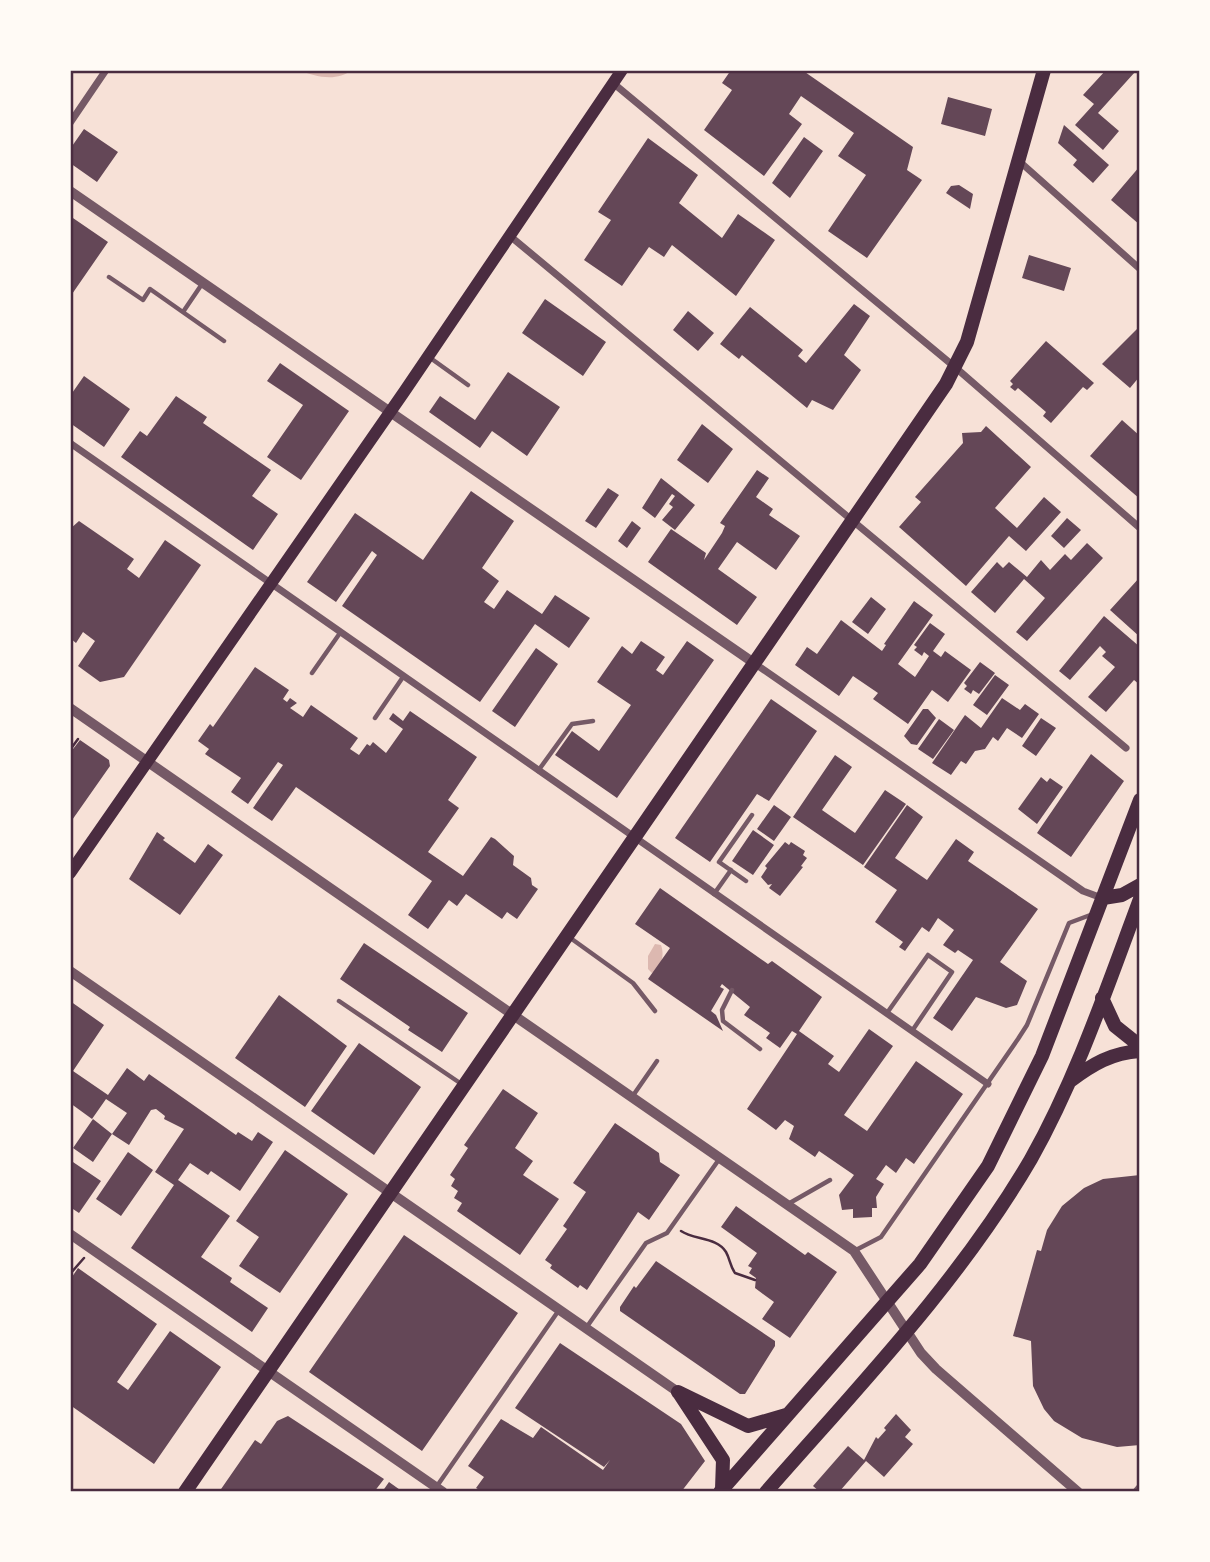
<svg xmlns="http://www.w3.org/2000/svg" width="1210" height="1562" font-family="'Zilla Slab',serif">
	<rect width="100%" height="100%" fill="#f7e1d7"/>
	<path fill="#dcb8b0" d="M299 70H352C337 82 315 77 299 70Z
		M655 944 661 945C665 956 661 968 652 973L648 969V956Z"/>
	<path fill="#644757" d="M731 70H802L913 147 907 170 922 180 867 258 828 231 866 175 838 156 854 133 801 96 789 114 802 124 764 176 704 130 732 90 722 83Z
		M1106 70 1135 72 1098 113 1119 131 1103 150 1075 125 1094 104 1083 95Z
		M948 97 992 109 985 136 941 124Z
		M1064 125 1109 165 1093 183 1073 165 1077 160 1058 143Z
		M84 129 118 152 97 182 70 163V149Z
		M804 137 823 151 790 198 772 183Z
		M648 138 698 175 679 203 722 238 738 214 775 240 736 296 672 245 664 257 649 247 622 286 584 260 611 220 598 212Z
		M1140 166V225L1111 200Z
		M959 185 973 194 970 209 946 193 951 186Z
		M70 216 108 242 70 297Z
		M1029 255 1071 268 1064 291 1022 278Z
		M545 299 606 342 583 376 522 333Z
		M854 304 870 316 844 355 861 370 833 410 812 400 807 408 742 355 739 359 720 344 750 307 803 350 798 356 806 363Z
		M688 311 714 333 698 351 673 330Z
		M1140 326V376L1130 388 1102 364Z
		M1046 341 1094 383 1087 390 1083 387 1051 423 1043 416 1046 412 1018 388 1015 391 1010 387 1013 384 1010 381Z
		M280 363 349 411 301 480 267 457 303 405 267 381Z
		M508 372 560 407 527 456 492 431 480 448 429 412 440 396 475 420Z
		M84 376 130 409 104 447 70 423V396Z
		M176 396 207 417 203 423 271 470 252 496 278 514 253 550 121 457 140 431 147 436Z
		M1122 420 1140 436V499L1090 456Z
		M702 424 733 449 708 483 677 460Z
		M986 426 1031 467 995 508 1017 528 1044 497 1061 512 1026 551 1009 536 966 586 899 527 921 502 915 497 963 443 962 433 981 432Z
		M757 470 769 478 756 497 773 509 769 515 800 536 776 570 737 542 718 569 757 597 737 625 648 562 671 529 706 553 704 560 722 533 725 526 720 523Z
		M661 478 695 505 675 530 662 520 673 507 669 504 675 496 672 494 655 518 642 508Z
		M608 488 619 495 596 528 585 521Z
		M471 491 514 521 482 568 499 581 484 602 494 609 507 590 542 614 555 595 590 618 569 648 535 624 480 702 342 606 377 555 372 551 336 602 307 582 355 513 423 560Z
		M1067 518 1081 530 1064 548 1051 536Z
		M79 521 134 559 127 569 139 578 165 540 201 565 124 677 100 682 78 666 95 641 83 632 76 643 70 638V529Z
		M632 521 641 528 627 548 618 541Z
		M1087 543 1103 558 1027 641 1016 632 1045 598 1024 579 995 613 971 592 997 562 1003 568 1009 562 1027 577 1041 560 1050 570 1065 554 1071 560Z
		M1140 577V637L1110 610Z
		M871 597 886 609 868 634 852 622Z
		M914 601 933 615 898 664 915 677 929 656 924 652 922 656 914 650 917 647 914 645 930 623 945 634 933 651 941 657 945 651 971 670 948 702 932 690 908 724 873 699 878 693 853 676 839 696 795 665 807 647 817 654 841 620 882 651 886 645 884 644Z
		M1104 616 1140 647V685L1134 680 1106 712 1088 697 1115 667 1102 656 1106 652 1100 646 1070 680 1059 671Z
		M641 641 665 657 656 670 663 675 687 641 714 660 617 798 555 755 572 731 599 751 631 705 597 682 622 646 632 654Z
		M536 648 558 664 515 727 492 711Z
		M980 662 995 673 979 694 973 690 971 694 964 689 967 686 964 683Z
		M255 667 289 690 283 699 287 702 290 698 297 703 290 708 303 717 311 705 358 738 350 749 359 755 367 744 370 746 373 742 386 753 403 729 389 719 393 713 403 721 410 711 477 757 448 800 459 808 428 852 463 876 491 837 495 839 514 856 513 865 531 878 532 885 538 889 517 919 507 912 502 919 466 894 457 906 449 900 428 929 408 915 432 881 296 787 272 821 253 808 283 765 278 762 248 804 231 792 241 778 205 754 209 749 198 741 210 724 213 727Z
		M995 675 1009 685 987 715 973 705Z
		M1002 698 1020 710 1025 704 1039 714 1022 738 1007 728 998 741 993 737 985 749 975 751 966 764 961 761 951 775 932 763 965 715 981 728Z
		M771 699 817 731 769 801 757 794 710 862 675 838Z
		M923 709H928L936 718 917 745 911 744 904 736Z
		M1041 718 1056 728 1036 756 1022 746Z
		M939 719 954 730 933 759 918 749Z
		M80 740 109 760 110 766 70 823V753Z
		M1091 754 1124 781 1071 857 1037 833Z
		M835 755 852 767 822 810 855 833 885 790 906 804 863 865 793 817Z
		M1041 777 1047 782 1050 778 1063 787 1037 824 1018 809Z
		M774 805 791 817 774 841 757 829Z
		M907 805 923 817 895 858 927 880 956 839 974 852 968 861 1038 909 1000 962 1027 981 1017 1005 1006 1008 976 997 952 1031 933 1018 973 960 958 950 955 953 943 945 954 930 938 918 929 932 922 927 905 951 899 947 903 942 875 922 897 890 864 867Z
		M753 830 774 845 753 875 732 861Z
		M157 832 165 838 163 840 195 863 208 844 223 855 180 915 129 879Z
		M785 842 789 845 791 842 805 851 803 855 807 858 801 866 803 867 780 896 769 888 772 884 768 885 761 877 767 868 765 866Z
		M660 888 768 964 772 961 822 997 799 1031 834 1056 828 1064 839 1072 869 1029 893 1046 844 1115 867 1131 916 1061 963 1094 914 1164 906 1158 896 1173 886 1165 876 1179 884 1184 876 1197 877 1208H872V1217L853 1218V1209L842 1210 839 1195 854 1175 819 1151 815 1157 789 1139 794 1126 785 1120 776 1130 747 1109 797 1034 792 1031 780 1048 766 1038 770 1033 744 1015 750 1007 722 984 720 987 724 989 711 1011 716 1015 723 1031 648 979 670 948 635 924Z
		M364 943 468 1013 442 1052 408 1030 410 1027 340 979Z
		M279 995 347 1046 305 1107 235 1058Z
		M70 1001 104 1025 73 1071 70 1068Z
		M359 1043 421 1087 374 1155 311 1111Z
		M127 1068 144 1081 149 1074 236 1135 238 1132 252 1141 258 1132 273 1142 240 1191 211 1171 208 1175 190 1163 178 1180 230 1216 201 1257 232 1278 230 1282 268 1308 252 1332 131 1248 174 1185 155 1172 184 1129 164 1119 165 1116 156 1109 151 1110 129 1145 112 1134 127 1113 106 1099 92 1119 70 1103V1075L73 1071 108 1095Z
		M503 1089 538 1113 515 1148 533 1161 523 1175 559 1199 520 1255 457 1211 462 1203 454 1198 458 1191 451 1186 455 1179 450 1175 468 1148 464 1145Z
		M93 1119 112 1134 93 1162 73 1148Z
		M615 1123 659 1153 660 1162 680 1175 649 1220 638 1212 587 1290 580 1285 578 1288 550 1268 552 1265 545 1260 567 1229 563 1226 586 1192 573 1183Z
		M285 1150 348 1194 280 1293 239 1266 259 1237 236 1221Z
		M128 1152 153 1170 121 1216 96 1199Z
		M70 1160 101 1181 79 1213 70 1207Z
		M1140 1175V1445L1117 1447 1082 1438 1054 1421 1044 1409 1033 1386 1031 1341 1013 1336 1037 1250 1041 1251 1047 1230 1062 1206 1084 1188 1103 1179Z
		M736 1206 805 1255 808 1252 837 1272 790 1338 762 1319 774 1302 755 1288 756 1278 749 1273 752 1268 748 1266 757 1253 721 1227Z
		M404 1235 518 1313 422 1451 309 1372Z
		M656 1261 775 1341V1346L745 1394H740L620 1311V1307L634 1286 636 1288Z
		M78 1268 157 1324 117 1382 128 1390 170 1331 221 1367 154 1464 70 1405V1280Z
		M560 1343 681 1424 705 1461 681 1492H483L476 1488 484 1477 468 1466 501 1419 533 1438 541 1427 603 1470 610 1460 604 1467 515 1408Z
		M896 1414 911 1430 905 1437 913 1444 884 1477 866 1461 839 1492H820L813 1486 848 1446 864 1460 876 1437 878 1439 886 1430 884 1428Z
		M288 1416 384 1479 374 1492H219L255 1440 261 1444 277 1421Z
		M389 1482 403 1492H382Z"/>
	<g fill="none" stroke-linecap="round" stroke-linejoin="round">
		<path stroke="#4a2c40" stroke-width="2.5" d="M70 750 78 739
			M681 1231C694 1240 717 1237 726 1252 730 1259 730 1266 735 1273L755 1280
			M70 1274 84 1258"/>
		<path stroke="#755966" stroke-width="4.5" d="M109 277 143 300 150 289 224 341
			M183 312 202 284
			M429 357 468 385
			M70 670V669
			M312 673 340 633
			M375 718 403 677
			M538 771 572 724 593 721
			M746 881 719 862 752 815
			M714 894 731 870
			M569 937 633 983 655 1011
			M732 990 722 1010 723 1021 760 1049
			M339 1001 460 1083
			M887 1013 928 955 952 972 912 1031
			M632 1097 657 1061
			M788 1204 830 1180
			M854 1251 881 1237 1018 1039 1027 1025 1069 923 1093 914
			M586 1328 646 1243 667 1233 720 1158
			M437 1486 559 1310
			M1134 1492 1140 1485"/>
		<path stroke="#755966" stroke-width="7" d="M613 83 956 368 1140 528
			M70 123 106 70
			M1019 161 1140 269
			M510 236 1126 748
			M70 443 988 1084
			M754 663 1083 891 1102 898"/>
		<path stroke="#755966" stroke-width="10" d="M70 191 754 663
			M70 708 854 1251 921 1353 936 1369 1078 1492
			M70 971 678 1392
			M70 1234 443 1492"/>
		<path stroke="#4a2c40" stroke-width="12" d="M70 873 404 392 622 70"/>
		<path stroke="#4a2c40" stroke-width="14" d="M1103 898 1122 895 1140 885
			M1102 998 1115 1026 1140 1046
			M1070 1081C1093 1064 1111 1053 1140 1051
			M678 1392 748 1426 786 1415
			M679 1393 723 1460 722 1489
			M185 1492 946 384 967 342 1044 70
			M720 1492 920 1264 988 1166 1042 1056 1140 800
			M766 1492C859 1386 960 1281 1031 1159 1077 1077 1107 987 1140 899"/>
	</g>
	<rect width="1210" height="1562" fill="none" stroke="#fffaf5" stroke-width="144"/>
	<rect x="72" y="72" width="1066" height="1418" fill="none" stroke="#4a2c40" stroke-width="2.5"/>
</svg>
